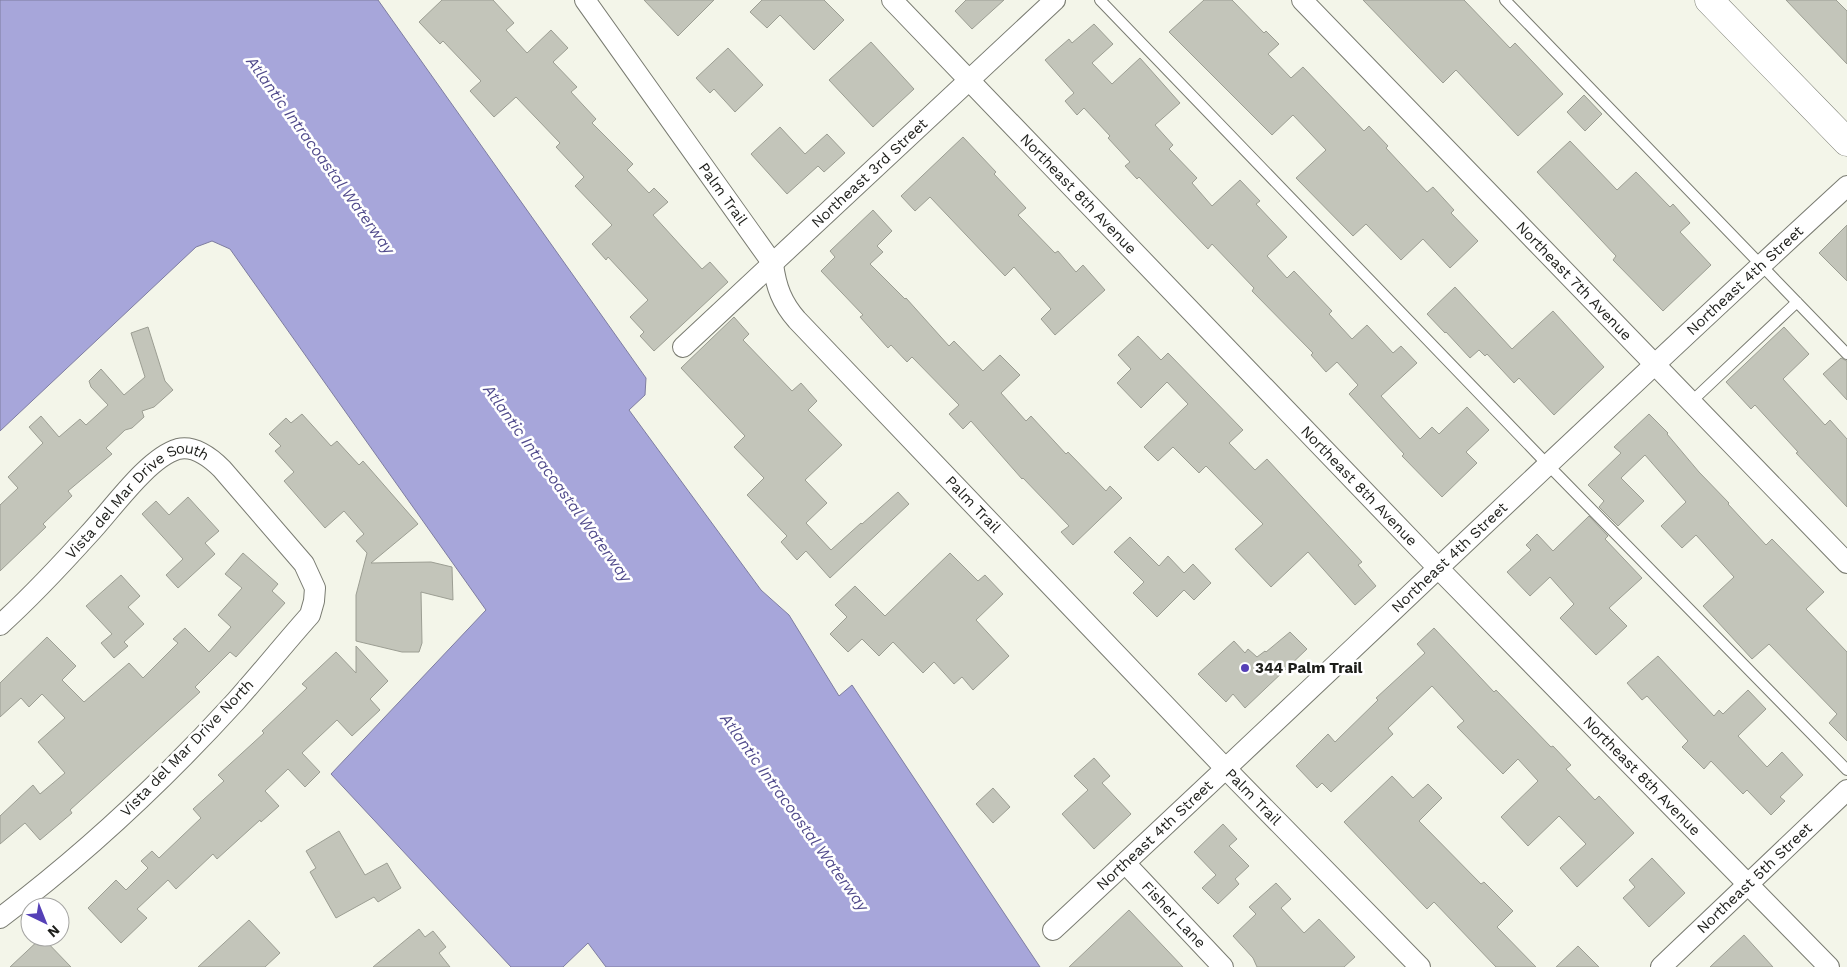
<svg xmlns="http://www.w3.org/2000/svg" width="1847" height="967" font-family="'Work Sans',sans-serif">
	<rect width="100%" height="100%" fill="#f3f5e9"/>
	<path fill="#a7a6da" stroke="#7e7da0" d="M0 0H378L646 378 645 395 629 410 761 590 789 615 839 696 852 685 1040 967H606L588 943 563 967H511L331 774 486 610 230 249 212 241 196 247 0 431Z"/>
	<path fill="#c3c5ba" stroke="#9c9e93" d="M442 0H493L514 23 506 30 527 53 551 30 568 48 553 62 577 87 571 92 596 119 592 123 633 164 627 170 649 193 654 188 668 202 653 215 702 269 710 262 728 282 654 351 640 336 644 332 630 317 648 300 608 257 606 260 592 244 612 225 575 186 584 177 556 147 560 143 516 97 494 117 470 91 481 81 443 41 440 44 419 22Z
		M644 0H714L678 36Z
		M762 0H824L844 20 814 50 780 15 767 28 750 12Z
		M966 0H1004L972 29 955 11Z
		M1204 0H1232L1264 33 1266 31 1279 44 1268 54 1291 78 1303 67 1364 131 1369 126 1388 146 1386 148 1427 192 1433 187 1454 210 1451 213 1478 241 1450 268 1423 239 1401 260 1366 224 1353 236 1296 178 1326 150 1293 115 1272 135 1169 32Z
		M1363 0H1464L1510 48 1515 43 1563 94 1518 136 1456 70 1443 83Z
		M1786 0H1836L1847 11V64Z
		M1094 24 1113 44 1092 63 1112 84 1140 58 1180 103 1155 125 1173 145 1169 149 1197 178 1192 183 1212 206 1240 180 1260 201 1256 204 1287 237 1267 256 1287 278 1294 271 1332 311 1329 314 1352 339 1367 325 1393 353 1401 346 1417 363 1381 396 1420 439 1432 427 1439 434 1467 407 1489 430 1466 452 1477 463 1442 497 1402 456 1404 454 1349 394 1358 385 1337 362 1326 372 1311 355 1313 353 1252 291 1254 288 1212 244 1208 249 1139 177 1137 179 1125 166 1130 162 1108 138 1110 136 1084 108 1077 115 1065 101 1074 93 1045 60 1069 39 1072 43Z
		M871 42 914 89 873 127 829 80Z
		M728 48 763 85 735 112 714 89 710 93 696 78Z
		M1584 95 1602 114 1585 131 1567 112Z
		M780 127 805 154 827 134 845 153 824 172 818 166 787 194 751 154Z
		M963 137 996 172 994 174 1026 208 1018 215 1055 253 1058 251 1076 272 1083 265 1105 290 1055 335 1041 319 1051 309 1014 267 1005 276 930 197 915 211 901 196Z
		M1570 141 1617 190 1636 172 1670 207 1673 204 1690 223 1680 232 1711 265 1663 311 1613 260 1616 256 1537 172Z
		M873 210 892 231 877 246 883 252 870 264 905 299 906 298 949 346 954 341 983 371 1000 355 1020 375 1001 393 1026 421 1031 416 1066 454 1068 452 1106 491 1110 486 1122 498 1073 545 1061 532 1069 526 1023 478 1022 479 971 421 963 429 949 414 959 405 912 357 907 362 891 345 888 348 860 317 863 315 821 271 835 257 830 251Z
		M1847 225V281L1819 253Z
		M1455 287 1512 349 1553 311 1604 367 1554 415 1519 378 1514 383 1487 354 1485 356 1479 350 1470 358 1446 332 1445 333 1427 314Z
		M734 317 749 334 743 340 792 391 801 383 817 401 808 410 842 445 805 480 827 503 806 523 831 550 861 523 862 524 898 492 909 504 830 578 806 551 797 560 781 542 787 536 747 495 764 478 734 447 745 436 681 368Z
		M148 327 165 381 173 390 154 407 142 411 144 417 132 428 125 430 106 448 112 454 68 491 72 496 43 524 46 527 0 571V505L18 488 8 477 43 443 29 427 41 416 59 437 80 419 86 425 108 405 91 387 89 381 101 369 124 395 145 377 131 333Z
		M1784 327 1809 354 1783 379 1825 425 1830 420 1847 439V507L1796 453 1798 452 1755 405 1751 409 1726 382Z
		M1138 336 1161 360 1168 353 1243 430 1229 443 1255 470 1267 459 1362 562 1358 565 1376 586 1355 605 1308 552 1271 587 1235 549 1263 524 1206 466 1199 473 1173 447 1158 461 1144 447 1188 404 1167 382 1141 408 1117 383 1131 369 1118 355Z
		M1841 358 1847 361V400L1823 374Z
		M302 414 331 446 337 441 359 465 363 461 418 524 371 563 431 562 452 567 453 600 421 592 422 643 419 652H402L356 641V595L367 553 356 541 364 534 344 511 325 528 284 481 294 472 275 451 281 446 269 434 286 418 291 423Z
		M1649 414 1668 433 1667 434 1699 472 1729 503 1728 504 1766 545 1772 539 1824 592 1806 609 1847 652V741L1829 723 1837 714 1769 644 1752 659 1703 606 1734 577 1696 535 1682 548 1661 526 1686 502 1645 455 1621 478 1644 501 1618 526 1599 507 1604 501 1588 485 1621 453 1614 447Z
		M188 497 219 531 205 543 215 554 178 588 166 575 183 559 142 514 156 501 169 515Z
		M1589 516 1608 536 1605 539 1642 578 1609 608 1627 626 1596 655 1560 618 1574 604 1550 577 1530 596 1507 572 1531 550 1526 545 1537 534 1553 551Z
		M1130 537 1159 566 1168 556 1184 573 1193 564 1211 583 1194 600 1184 590 1157 617 1133 593 1144 582 1114 552Z
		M243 553 278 584 272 591 285 603 236 657 230 652 195 687 200 692 70 810 72 813 40 840 25 823 0 844V816L33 785 40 794 65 773 38 742 65 718 42 694 29 707 21 698 0 717V683L47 637 76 666 62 680 84 702 129 663 143 678 178 643 173 639 185 628 209 652 231 627 218 615 242 588 225 574Z
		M950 553 978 581 985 575 1003 594 976 620 1009 656 973 690 962 677 954 684 934 662 923 673 893 642 879 656 862 639 848 652 830 634 847 617 835 605 855 586 885 616Z
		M121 575 140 596 128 607 144 624 124 642 128 646 114 658 101 643 112 634 86 606Z
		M1434 628 1494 692 1496 690 1551 747 1553 746 1571 765 1566 769 1595 800 1599 796 1634 833 1577 887 1560 868 1586 844 1559 816 1528 846 1501 817 1538 781 1518 759 1503 774 1457 727 1464 721 1432 686 1388 728 1393 734 1331 792 1322 783 1317 788 1296 766 1328 734 1335 742 1378 700 1376 698 1425 653 1417 644Z
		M1290 632 1307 649 1245 708 1233 694 1226 702 1198 674 1234 641 1245 653 1248 649 1257 657 1265 651 1266 652Z
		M356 646 388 681 370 699 380 710 352 736 337 720 302 753 320 772 305 787 288 769 265 791 279 806 261 822 260 820 217 859 213 854 176 889 168 880 137 909 147 918 121 943 88 908 116 880 126 890 148 868 141 861 152 851 159 858 201 818 193 809 224 781 218 775 264 733 262 731 307 688 302 684 336 652 356 673Z
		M1658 656 1714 716 1719 710 1723 714 1748 690 1766 709 1738 736 1767 767 1782 752 1803 775 1780 797 1785 801 1771 815 1747 790 1743 794 1711 761 1704 769 1682 747 1688 741 1647 696 1642 700 1627 683Z
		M1094 758 1110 776 1102 783 1131 814 1094 849 1062 814 1088 790 1074 776Z
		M1392 776 1413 798 1428 784 1442 798 1419 821 1481 884 1484 882 1513 911 1497 927 1536 967H1496L1434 902 1427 909 1344 822Z
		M993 788 1010 807 993 823 976 804Z
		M1223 824 1237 839 1229 846 1249 866 1235 879 1239 884 1218 904 1202 888 1216 875 1194 852Z
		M339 831 365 875 387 863 401 888 378 902 374 897 336 918 310 872 316 868 306 851Z
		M1652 858 1685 893 1649 927 1623 898 1635 887 1629 880Z
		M1276 883 1291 899 1281 908 1304 933 1319 919 1355 957 1344 967H1257L1253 958 1233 936 1256 914 1249 907Z
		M1129 910 1183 967H1069Z
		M249 920 280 953 265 967H198Z
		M419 929 425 937 433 931 446 947 439 953 450 967H373Z
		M1744 935 1773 967H1710Z
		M42 937 71 967H10Z
		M1578 946 1599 967H1556Z"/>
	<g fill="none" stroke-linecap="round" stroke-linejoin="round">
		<defs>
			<path id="lane" d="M1100 0 1547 464 1847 770
				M1505 0 1847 354
				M1691 402 1797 302"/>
			<g id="street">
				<path id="s1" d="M585 0 773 264C776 287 782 303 797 320L1226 769 1420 967"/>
				<path id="s2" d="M892 0 1438 568 1829 967"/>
				<path id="s3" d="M1302 0 1847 563"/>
				<path id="s4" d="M683 347 1055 0"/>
				<path id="s5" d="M0 625C31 597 60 566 88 535 111 511 147 458 178 449 195 445 211 458 222 469L304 564 315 588 314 601 310 615C285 643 261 673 236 701 164 780 85 854 0 918"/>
				<path id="s6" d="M1125 863 1223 967"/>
				<path id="s7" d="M1053 930C1319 683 1580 431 1847 186"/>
				<path id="s8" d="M1661 967 1847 790"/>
			</g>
			<path id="primary" d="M1709 0 1847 142"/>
		</defs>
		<use href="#lane" stroke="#797b71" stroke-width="12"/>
		<use href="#street" stroke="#797b71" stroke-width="22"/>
		<use href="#primary" stroke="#797b71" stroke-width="29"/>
		<use href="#lane" stroke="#fff" stroke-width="10"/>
		<use href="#street" stroke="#fff" stroke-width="20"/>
		<use href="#primary" stroke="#fff" stroke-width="28"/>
	</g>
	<circle fill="#5540b7" stroke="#fff" stroke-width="2" cx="1245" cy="668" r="5"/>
	<g text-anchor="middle" stroke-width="5" stroke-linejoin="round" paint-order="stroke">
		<g font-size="15" fill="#1d1e1a" stroke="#fff">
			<text dy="5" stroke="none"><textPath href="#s4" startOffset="255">Northeast 3rd Street</textPath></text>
			<text dy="5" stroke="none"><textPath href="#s1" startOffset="238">Palm Trail</textPath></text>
			<text dy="5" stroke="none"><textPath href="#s2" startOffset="269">Northeast 8th Avenue</textPath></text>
			<text dy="5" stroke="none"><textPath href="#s7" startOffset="949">Northeast 4th Street</textPath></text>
			<text dy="5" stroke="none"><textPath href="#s3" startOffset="391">Northeast 7th Avenue</textPath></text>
			<text dy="5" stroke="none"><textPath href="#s2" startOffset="674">Northeast 8th Avenue</textPath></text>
			<text dy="5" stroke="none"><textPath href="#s1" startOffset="641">Palm Trail</textPath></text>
			<text dy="5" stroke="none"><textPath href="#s5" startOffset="190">Vista del Mar Drive South</textPath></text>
			<text dy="5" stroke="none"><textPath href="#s7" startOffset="544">Northeast 4th Street</textPath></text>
			<text transform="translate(187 748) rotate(-46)" y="5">Vista del Mar Drive North</text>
			<text dy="5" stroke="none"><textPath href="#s2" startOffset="1079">Northeast 8th Avenue</textPath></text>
			<text dy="5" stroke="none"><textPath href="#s1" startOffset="1046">Palm Trail</textPath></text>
			<text dy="5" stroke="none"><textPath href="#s7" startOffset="139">Northeast 4th Street</textPath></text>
			<text dy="5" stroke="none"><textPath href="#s8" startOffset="129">Northeast 5th Street</textPath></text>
			<text dy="5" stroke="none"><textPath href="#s6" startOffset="71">Fisher Lane</textPath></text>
		</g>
		<g font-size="15" font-weight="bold" fill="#1d1e1a" stroke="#fff" text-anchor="start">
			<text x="1255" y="673">344 Palm Trail</text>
		</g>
		<g font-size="16" font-style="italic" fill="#514b8c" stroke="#fff">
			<text transform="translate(321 155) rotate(54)" y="6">Atlantic Intracoastal Waterway</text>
			<text transform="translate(558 483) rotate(54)" y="6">Atlantic Intracoastal Waterway</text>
			<text transform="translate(795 812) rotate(54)" y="6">Atlantic Intracoastal Waterway</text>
		</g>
	</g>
	<g transform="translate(45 922) rotate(137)"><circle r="24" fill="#ffffff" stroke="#a5a5a3"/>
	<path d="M0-4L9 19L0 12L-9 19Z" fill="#5540b7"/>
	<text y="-8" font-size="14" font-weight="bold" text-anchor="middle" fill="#1d1e1a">N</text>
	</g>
</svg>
